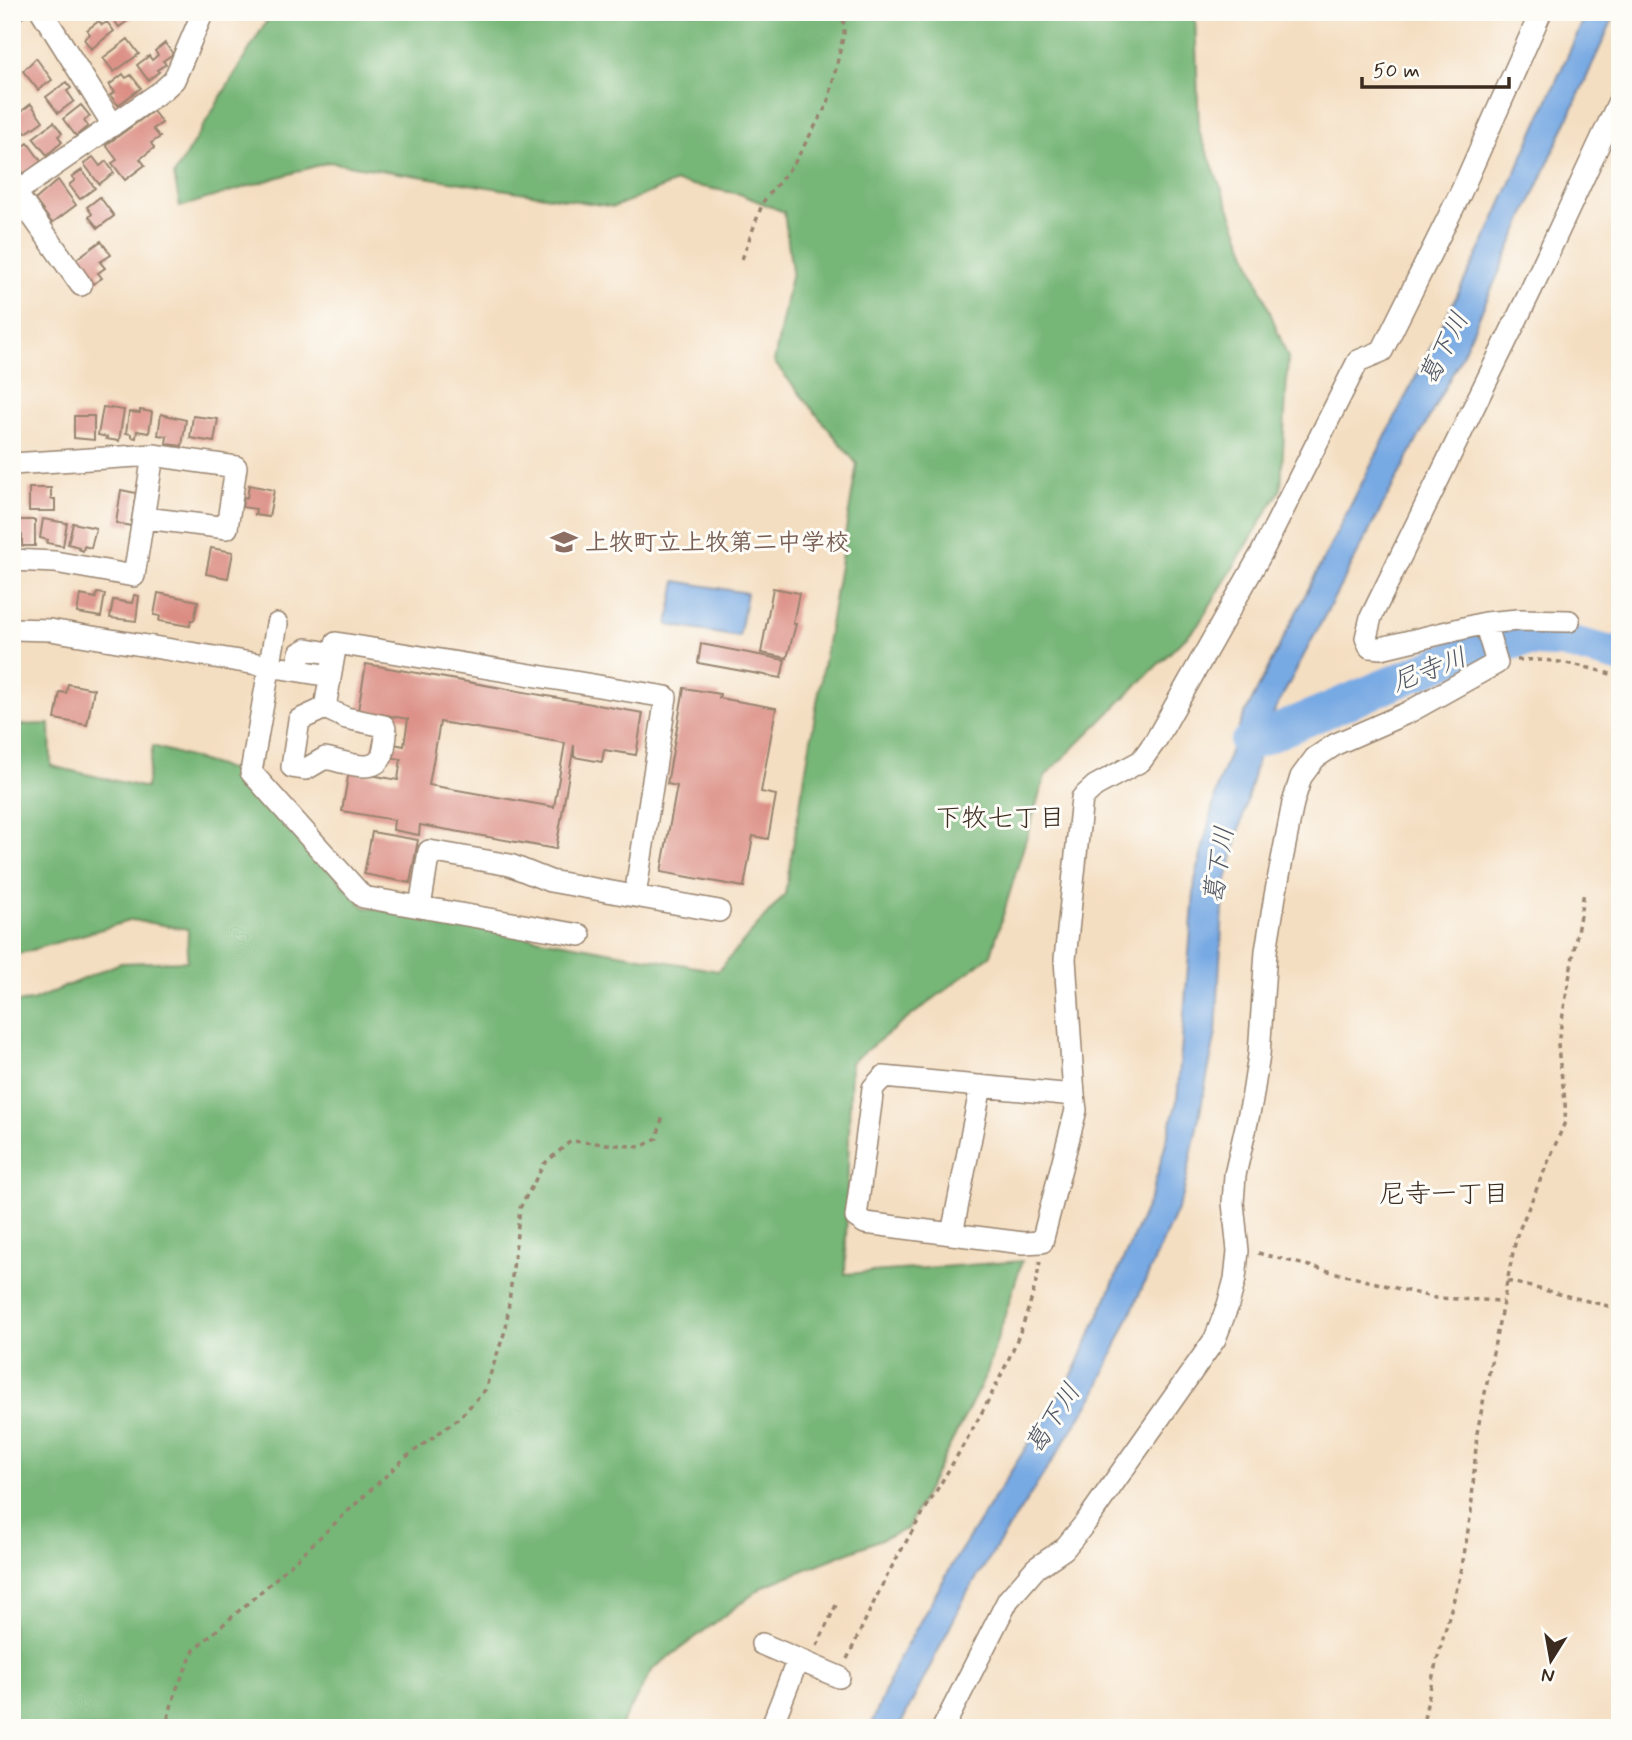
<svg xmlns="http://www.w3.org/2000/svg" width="1632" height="1740" font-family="Mynerve,'Klee One',sans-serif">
	<rect width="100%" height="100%" fill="#fdfcf7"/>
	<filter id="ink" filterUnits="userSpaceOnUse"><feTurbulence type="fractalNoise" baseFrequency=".0143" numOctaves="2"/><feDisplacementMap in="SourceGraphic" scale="14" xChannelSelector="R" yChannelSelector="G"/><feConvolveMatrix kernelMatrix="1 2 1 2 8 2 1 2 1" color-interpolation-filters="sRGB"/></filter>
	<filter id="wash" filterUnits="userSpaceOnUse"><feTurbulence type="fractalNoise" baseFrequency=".00686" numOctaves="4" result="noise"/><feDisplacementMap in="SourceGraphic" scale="28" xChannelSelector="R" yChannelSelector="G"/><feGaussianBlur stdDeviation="1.57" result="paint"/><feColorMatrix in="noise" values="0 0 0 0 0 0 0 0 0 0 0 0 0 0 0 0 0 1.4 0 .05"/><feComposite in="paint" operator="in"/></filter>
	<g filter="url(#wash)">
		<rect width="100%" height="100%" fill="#f4dec1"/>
		<path fill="#76b677" stroke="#58704a" stroke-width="2" d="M272 12H1195L1199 131 1288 358 1281 489 1198 625 1045 776 991 955 851 1062 845 1274 1022 1261 986 1375 907 1529 764 1586 653 1669 619 1728H12V1003L32 1001 120 963 187 961 188 929 132 920 12 956V725L50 724 51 766 146 788 153 746 241 773 364 907 718 971 785 894 857 464 774 362 792 271 784 212 740 194 676 182 614 207 329 162 180 207 174 175Z"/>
		<path fill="#77a9e3" stroke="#596a80" stroke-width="2" d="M1587 12H1616L1461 357 1265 729 1224 891 1216 1033 1183 1196 1094 1396 967 1593 899 1728H870L896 1664 956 1558 1075 1370 1152 1194 1177 1101 1195 881 1218 784 1241 722 1488 234Z
			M676 581 747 593 739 637 668 625Z"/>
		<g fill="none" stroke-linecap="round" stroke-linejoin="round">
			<path stroke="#77a9e3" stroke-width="35" d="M1247 744 1462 654 1526 639 1563 641 1620 656"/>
		</g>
		<g id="blocks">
			<path fill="#db8d83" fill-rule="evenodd" d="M12 12H30L12 25Z
				M108 12H134L136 15 119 27Z
				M99 21 102 25 107 22 114 31 91 49 84 39 90 34 87 30Z
				M128 39 139 54 114 72 103 58Z
				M165 43 173 54 163 61 166 64 157 70 159 72 148 80 137 65 149 56 152 60 158 55 155 51Z
				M36 58 52 80 38 90 23 71Z
				M123 74 126 78 131 75 141 88 118 105 110 95 115 92 109 85Z
				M66 82 71 88 67 91 74 101 58 113 46 97Z
				M31 104 43 121 26 133 14 117Z
				M81 105 90 116 84 121 88 126 76 136 63 119Z
				M153 111 162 123 153 129 160 137 151 143 154 148 140 159 145 165 125 180 112 163 117 160 106 145Z
				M54 122 62 133 58 136 62 142 47 155 33 138Z
				M28 143 41 161 25 175 14 160 18 157 15 153Z
				M93 157 100 166 106 161 114 173 99 184 84 164Z
				M82 170 95 188 80 199 69 185 75 180 72 177Z
				M58 180 76 205 52 223 35 200Z
				M100 197 114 216 98 228 89 217 92 214 87 207Z
				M101 241 111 255 100 262 105 268 98 273 102 278 93 284 75 260Z
				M103 407 124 410 119 441 106 439 107 437 98 435Z
				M140 410 152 412 149 433 137 431 136 438 131 437V434L126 433 129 412 140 413Z
				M161 414 186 420 182 446 166 444 167 436 158 435Z
				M74 416H94V440L74 438Z
				M193 416 218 419 214 442 190 438Z
				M249 485 274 490 269 517 255 515 256 509 242 507 244 497 247 498Z
				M29 488H51V499H55V511H29Z
				M121 490 136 493 131 526 116 523Z
				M43 519 67 523 63 546 47 543 48 540 40 538Z
				M12 520H35V546H22V535H12Z
				M73 523 96 528 91 548 84 546 83 551 78 549 79 547 68 544Z
				M211 548 233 552 228 578 206 574Z
				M773 588 799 593 793 624H796L787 658 761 653Z
				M97 593 105 594 101 617 77 613 80 595 96 598Z
				M158 593 198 601 194 620H191L190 626 159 621 160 616 154 615Z
				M134 595 139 596 136 621 110 618 113 600 132 603Z
				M701 644 785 660 781 678 698 663Z
				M366 664 643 713 636 755 604 750 602 762 574 757V745L556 849 420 825 419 835 393 830 394 820 342 811 349 771 398 780 401 759 372 754 374 740 404 746 408 719 358 710ZM440 722 565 743 554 807 429 785Z
				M68 684 94 689 87 725 55 719 60 692 66 693Z
				M684 688 720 694 719 698 776 708 761 792 776 795 768 839 753 836 744 887 661 872 677 786 667 784Z
				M372 832 418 840 410 883 364 874Z"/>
		</g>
	</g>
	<g filter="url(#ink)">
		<use href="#blocks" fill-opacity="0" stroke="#988470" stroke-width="2"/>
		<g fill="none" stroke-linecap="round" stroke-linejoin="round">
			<defs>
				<path id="minor" d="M42 12 113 125
					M16 193 81 285
					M12 195 163 90 174 80 203 12
					M12 464 153 455 236 467 227 528 145 518
					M12 560 55 562 134 576 153 455
					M1569 621 1518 620 1485 623 1381 648 1370 647 1366 638 1371 617 1531 290 1620 99
					M277 624 251 772 363 897 580 935
					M12 629 50 630 330 676
					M297 670 300 653 307 649 334 654
					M325 708 346 718 384 726C388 734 385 740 384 749 379 778 347 762 325 758L306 769 292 767 299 720 325 708 336 643 666 697 635 896
					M420 907 429 851 510 865 550 881 719 911
					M1074 1095 883 1077 873 1088 856 1217 865 1223 1023 1243 1042 1242 1076 1110 1074 1095 1065 959 1082 798 1095 786 1141 761 1156 740 1261 554 1358 361 1382 351 1461 192 1541 12
					M952 1234 981 1086
					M762 1644 839 1677
					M771 1728 798 1659
					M943 1728 1008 1600 1036 1568 1064 1549 1086 1522 1215 1339 1228 1305 1235 1279 1238 1251 1233 1203 1235 1175 1252 1100 1259 1055 1266 951 1275 896 1293 803 1301 777 1315 758 1336 744 1409 712 1497 663 1485 623"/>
			</defs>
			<use href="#minor" stroke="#988470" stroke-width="24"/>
			<path stroke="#988470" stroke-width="3.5" stroke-dasharray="5 5" stroke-linecap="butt" d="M742 259 763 202 795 162 828 103 844 33 843 12
				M1517 660C1552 658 1586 666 1620 677
				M1258 1253 1435 1298 1503 1301
				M1507 1281 1620 1309
				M817 1646 836 1605
				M847 1659C865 1622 881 1584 902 1549 950 1464 1025 1358 1040 1261
				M165 1728 176 1690 194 1650 272 1582 405 1458 459 1418 485 1390 506 1328 520 1208 544 1164 571 1141 641 1147 657 1138 663 1115
				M1422 1728 1434 1671 1461 1573 1471 1512 1477 1433 1512 1257 1517 1235 1565 1122C1567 1095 1559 1070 1558 1043L1584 892"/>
			<use href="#minor" stroke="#fff" stroke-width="21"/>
		</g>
	</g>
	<defs>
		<symbol id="school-bare" viewBox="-9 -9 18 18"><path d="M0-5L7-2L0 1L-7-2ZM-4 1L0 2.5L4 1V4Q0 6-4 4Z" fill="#8d6e63" stroke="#fdfcf7" stroke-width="2.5" paint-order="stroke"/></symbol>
	</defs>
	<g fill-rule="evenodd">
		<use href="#school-bare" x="545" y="523" width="38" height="38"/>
	</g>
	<g text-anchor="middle" stroke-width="6" stroke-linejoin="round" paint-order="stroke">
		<g font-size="24" font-weight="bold" fill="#785e54" stroke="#fdfcf7" text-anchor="start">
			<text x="585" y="550">上牧町立上牧第二中学校</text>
		</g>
		<g font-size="26" font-style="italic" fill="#505663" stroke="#fdfcf7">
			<text transform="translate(1443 348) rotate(-63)" y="9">葛下川</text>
			<text transform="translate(1429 669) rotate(-21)" y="9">尼寺川</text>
			<text transform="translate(1218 865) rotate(-81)" y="9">葛下川</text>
			<text transform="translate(1052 1418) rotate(-57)" y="9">葛下川</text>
		</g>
		<g font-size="26" fill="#3b2a1e" stroke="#fdfcf7">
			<text x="1000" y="826">下牧七丁目</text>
			<text x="1444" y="1202">尼寺一丁目</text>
		</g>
	</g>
	<rect width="1632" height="1740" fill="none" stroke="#fdfcf7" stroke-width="42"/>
	<g transform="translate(1551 1660) rotate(191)" stroke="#fdfcf7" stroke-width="5" paint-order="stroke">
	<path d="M0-5L12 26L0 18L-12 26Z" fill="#3b2a1e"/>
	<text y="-10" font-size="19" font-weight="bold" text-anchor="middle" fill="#3b2a1e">N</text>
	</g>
	<path d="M1362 77v10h147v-10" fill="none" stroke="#3b2a1e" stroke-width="3.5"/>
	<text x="1373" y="77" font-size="21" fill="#3b2a1e" stroke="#fdfcf7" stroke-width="5" paint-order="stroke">50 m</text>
</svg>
